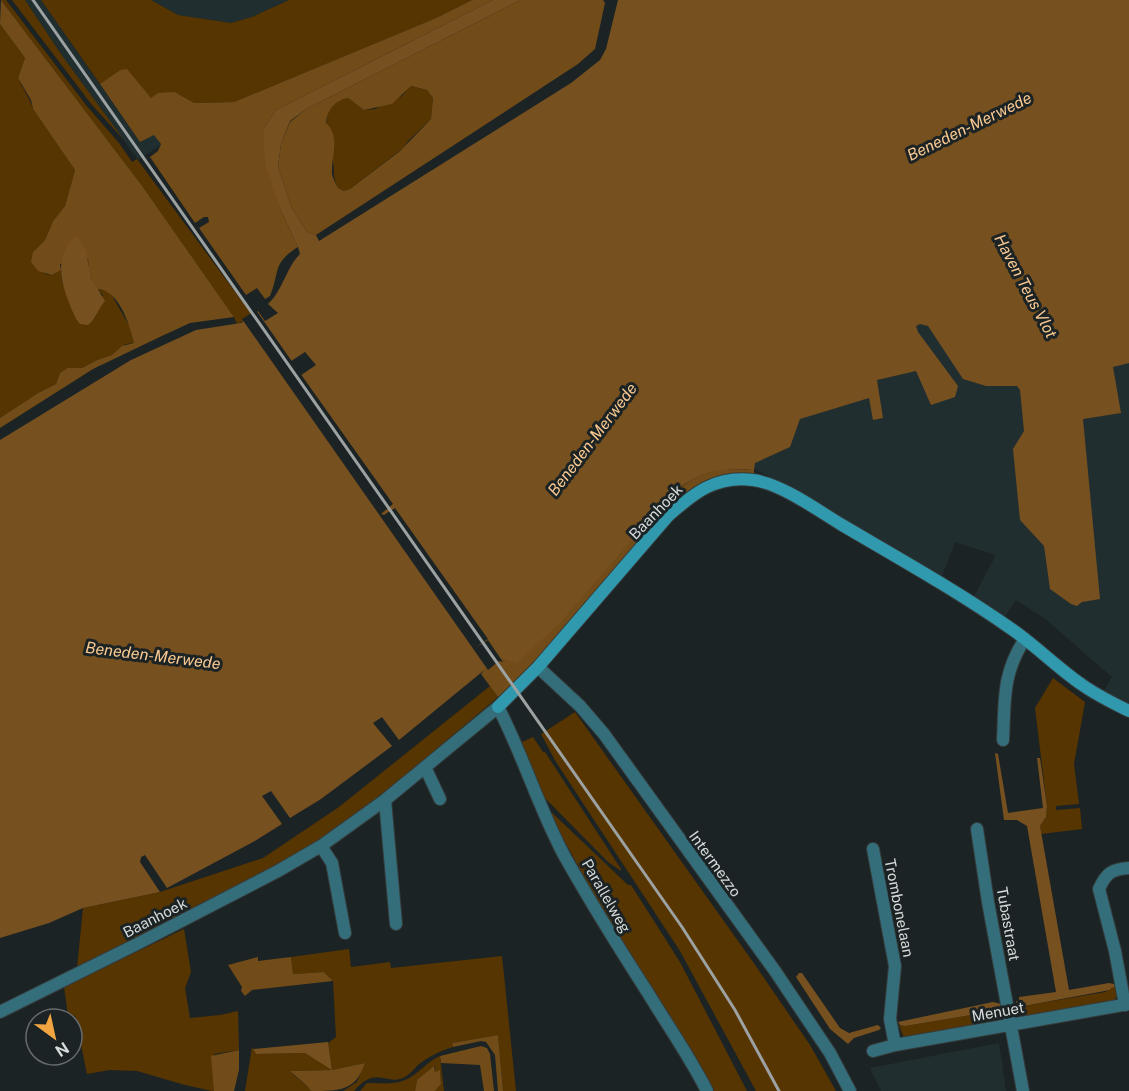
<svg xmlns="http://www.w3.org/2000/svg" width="1129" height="1091" font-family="'Public Sans',sans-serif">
	<rect width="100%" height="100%" fill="#1c2324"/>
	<path fill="#202e30" d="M25 0H41L140 142 155 134 162 144 138 160 63 57Z
		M151 0H289L252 17 231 23 178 15Z
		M1129 250V708L1104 691 1112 677 1044 618 1016 600 1003 620 973 598 996 555 955 542 941 579 728 453 915 321Z
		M999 1043 1006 1091H881L870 1068Z"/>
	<path fill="#573501" d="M1 0H6L86 105 119 143 132 162 137 159 253 316 237 324 234 317 143 187Z
		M12 0H25L63 57 124 140 92 105Z
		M41 0H151L178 15 231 23 252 17 289 0H472L436 18 234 102 194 103 175 92 151 98 120 70 100 84Z
		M0 24 25 58 18 78C23 89 30 98 33 109L75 170 65 206 53 221 45 240 33 252 45 274 52 275 61 270 62 281 76 319 95 318 103 295 97 289 110 292 130 327 134 343 126 344 112 355 97 360 82 368H67L60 373 56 384 38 393 0 418Z
		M410 86 427 90 433 98 431 119 408 141 403 148 350 189 344 191 338 188C332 175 335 173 333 161 328 140 316 103 348 98L364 110 375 109 402 96Z
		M1053 678 1085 702 1074 764 1079 804 1056 806V810L1080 808 1082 829 1041 834 1040 826 1046 817 1047 806 1035 708Z
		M490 686 498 697 402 778 304 854 77 968 83 908 160 892 263 858 339 807Z
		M575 712 753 962 810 1045 836 1091H756L680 951 556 762 541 734Z
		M533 737 543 752H545L621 869V871L608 862 539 792 520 743Z
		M546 807 628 885H631L680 962 747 1091H713L612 928Z
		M184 929 191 972 185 988 190 1018 220 1015 238 1011 239 1050 214 1054 216 1090 212 1091 185 1085 137 1071 110 1070 87 1074 75 1016 68 1015 64 987Z
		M349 949 351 967 390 962 391 968 502 956 516 1091H503L498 1035 452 1043 453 1047C440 1051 430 1056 419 1064 415 1068 410 1074 405 1077 387 1087 377 1064 354 1091H343L357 1082 365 1063 332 1070 290 1071C297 1079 305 1083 311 1091H245L252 1047 256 1054 305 1053 332 1069 328 1043 336 1037 333 981 324 972 293 974 291 957Z
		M1111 987H1116L1118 994 1113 1002 1023 1017 1022 1014 1017 1013V1005L1024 1006 1105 992 1110 990Z
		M998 1008H1002L1005 1020 904 1038 899 1025 905 1026 995 1011Z
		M440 1056 444 1091H435L441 1084 440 1071 435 1072V1066L417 1080 415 1091H360L367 1083C379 1083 394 1085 405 1080 418 1075 426 1062 440 1056Z"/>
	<path fill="#714b18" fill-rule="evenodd" d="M1 0 143 187 234 317 190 323 164 335 93 369 0 428V418L38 393 56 384 60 373 67 368H82L97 360 112 355 122 346 134 343C129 323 119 290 97 289 90 279 89 271 88 259L60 264 61 270 52 275 38 271 31 262 33 252 45 240 53 221 65 206 75 170 33 109 31 100 18 78 25 58 0 24Z
		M472 0H493L276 110 263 129 280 209 298 247C272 263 280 272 270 296L265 299 257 288 246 295 199 228 209 222 208 217H204L195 223 150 157 158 151 161 144 154 135 140 142 100 84 120 70 127 69 151 98 158 93 175 92 194 103 234 102 436 18Z
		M521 0H603L605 3 595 49 578 64 316 235 307 232 292 208 278 167 281 144 290 122 306 109ZM411 86 427 90 433 98 431 119 400 151 350 189 344 191 338 188C336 184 333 179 332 174 331 156 341 137 326 123 327 110 335 100 348 98L364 110 392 104Z
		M721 469 754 470 755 480 704 485 518 681 498 697 481 674 485 669C537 629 586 578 635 534 667 505 675 480 721 469Z
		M258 957V961L291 957 293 974 324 972 333 981 252 990 245 996 241 991 242 987 228 965Z
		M498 1035 503 1090V1091H498L495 1055 486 1042 481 1041 453 1047 452 1043Z
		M481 1046 487 1048 490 1054 494 1091H484L480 1065 441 1063 440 1056Z
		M239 1050V1070L234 1091H214L211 1056Z
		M365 1063C356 1091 339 1091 311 1091 304 1082 297 1078 290 1071L332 1070Z
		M434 1066 435 1072 440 1070 441 1084 435 1091H415L417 1080Z"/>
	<path fill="#77501f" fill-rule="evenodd" d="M493 0H521L306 109 290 121 281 144 278 167 292 208 307 232 316 235 319 241 571 83 600 60 606 49 618 0H1129V363L1113 367 1121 413 1083 419 1100 599 1082 602 1077 606 1071 604 1050 589 1044 546 1020 520 1013 449 1024 431 1020 390 1017 386H986L963 379 928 326 920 324 916 326 918 332 958 386 955 397 931 405 916 371 877 380 883 418 873 420 869 398 800 419 790 447 755 463 754 470C715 468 703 470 671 494L560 623 517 663 499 658 399 740 382 717 373 723 392 746 321 799 290 818 271 791 262 796 282 824 253 842 167 888 145 855 141 857 140 862 160 892 83 908 49 923 0 938V440L131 360 196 330 241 323 258 311 265 321 278 313 268 304C283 290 286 268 300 254L298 247 280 209 265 163 263 129 276 110ZM305 352 316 365 288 384 279 369Z
		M77 235 86 251 91 278 105 301C98 309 96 319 88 325L80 324 76 319C64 292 49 258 77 235Z
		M995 753 998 754 1008 813 1043 808 1037 758H1040L1047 806 1046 817 1040 826 1069 990 1109 983 1114 984 1115 987 1111 988 1110 990 1024 1006 1017 1005 1016 1001H1019V997L1056 992 1027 826 1017 820H1004Z
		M799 973H802L840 1028 849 1033 878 1025 881 1028 879 1030 854 1038 848 1044 830 1029 796 977Z
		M993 1002 1001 1004 1002 1008H998L995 1011 905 1026 900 1025 898 1022Z
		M328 1042 332 1070 305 1053 256 1054 253 1049Z"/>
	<path fill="#1c2324" d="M256 310 293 363 283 370 287 380 288 381 300 373 393 504 381 514 384 515 395 508 488 639 475 648 488 640 503 662 499 661 488 670 242 319Z"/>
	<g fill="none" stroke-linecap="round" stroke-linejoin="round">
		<defs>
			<path id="street" d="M538 667 580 706 604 734 775 971 830 1053 850 1091
				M1003 740C1005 701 1002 673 1025 639
				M425 767 440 799
				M385 800 396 924
				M977 829 988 902 1023 1091
				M321 846 332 863 345 933
				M873 849 895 966 890 1019 895 1045
				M1125 1005 1115 951 1099 889C1106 873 1112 869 1129 868
				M0 1012 137 944 278 871 321 846 385 800 498 707C523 755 539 809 565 857 591 903 619 948 648 993 668 1026 690 1057 707 1091
				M873 1051 895 1045 1129 1004"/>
			<path id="secondary" d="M498 707 538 667 668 516C694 493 716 475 753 480 782 484 817 510 842 525 900 559 959 592 1013 630 1037 647 1058 668 1081 684 1096 695 1113 703 1129 711"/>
		</defs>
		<use href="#street" stroke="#363d3e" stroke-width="14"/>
		<use href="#secondary" stroke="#363d3e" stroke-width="14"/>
		<use href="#street" stroke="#336e7a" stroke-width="12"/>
		<use href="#secondary" stroke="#3199ae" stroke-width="12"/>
		<path stroke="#9ca1a2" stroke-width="3" d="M33 0 682 927 735 1010 779 1091"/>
	</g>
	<g text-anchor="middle" stroke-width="6" stroke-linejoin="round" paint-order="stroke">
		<g font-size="15" fill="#d6dadb" stroke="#1c2324">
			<text transform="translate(656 512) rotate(-46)" y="5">Baanhoek</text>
			<text transform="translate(715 864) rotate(54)" y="5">Intermezzo</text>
			<text transform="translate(606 896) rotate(60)" y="5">Parallelweg</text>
			<text transform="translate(899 908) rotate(79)" y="5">Trombonelaan</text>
			<text transform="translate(155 918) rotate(-27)" y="5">Baanhoek</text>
			<text transform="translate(1008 924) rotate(80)" y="5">Tubastraat</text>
			<text transform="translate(998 1012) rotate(-10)" y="5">Menuet</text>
		</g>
		<g font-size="16" font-style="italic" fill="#f9c991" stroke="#1c2324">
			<text transform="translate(969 126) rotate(-26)" y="6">Beneden-Merwede</text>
			<text transform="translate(1026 286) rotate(62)" y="6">Haven Teus Vlot</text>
			<text transform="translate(592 439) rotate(-53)" y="6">Beneden-Merwede</text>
			<text transform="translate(153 655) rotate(7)" y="6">Beneden-Merwede</text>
		</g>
	</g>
	<g transform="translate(54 1037) rotate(147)"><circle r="28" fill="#1c2324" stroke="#666c6d" stroke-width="1.5"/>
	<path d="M0-4.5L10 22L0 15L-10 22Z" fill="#f1a540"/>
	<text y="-9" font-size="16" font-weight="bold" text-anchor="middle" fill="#d6dadb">N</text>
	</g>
</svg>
